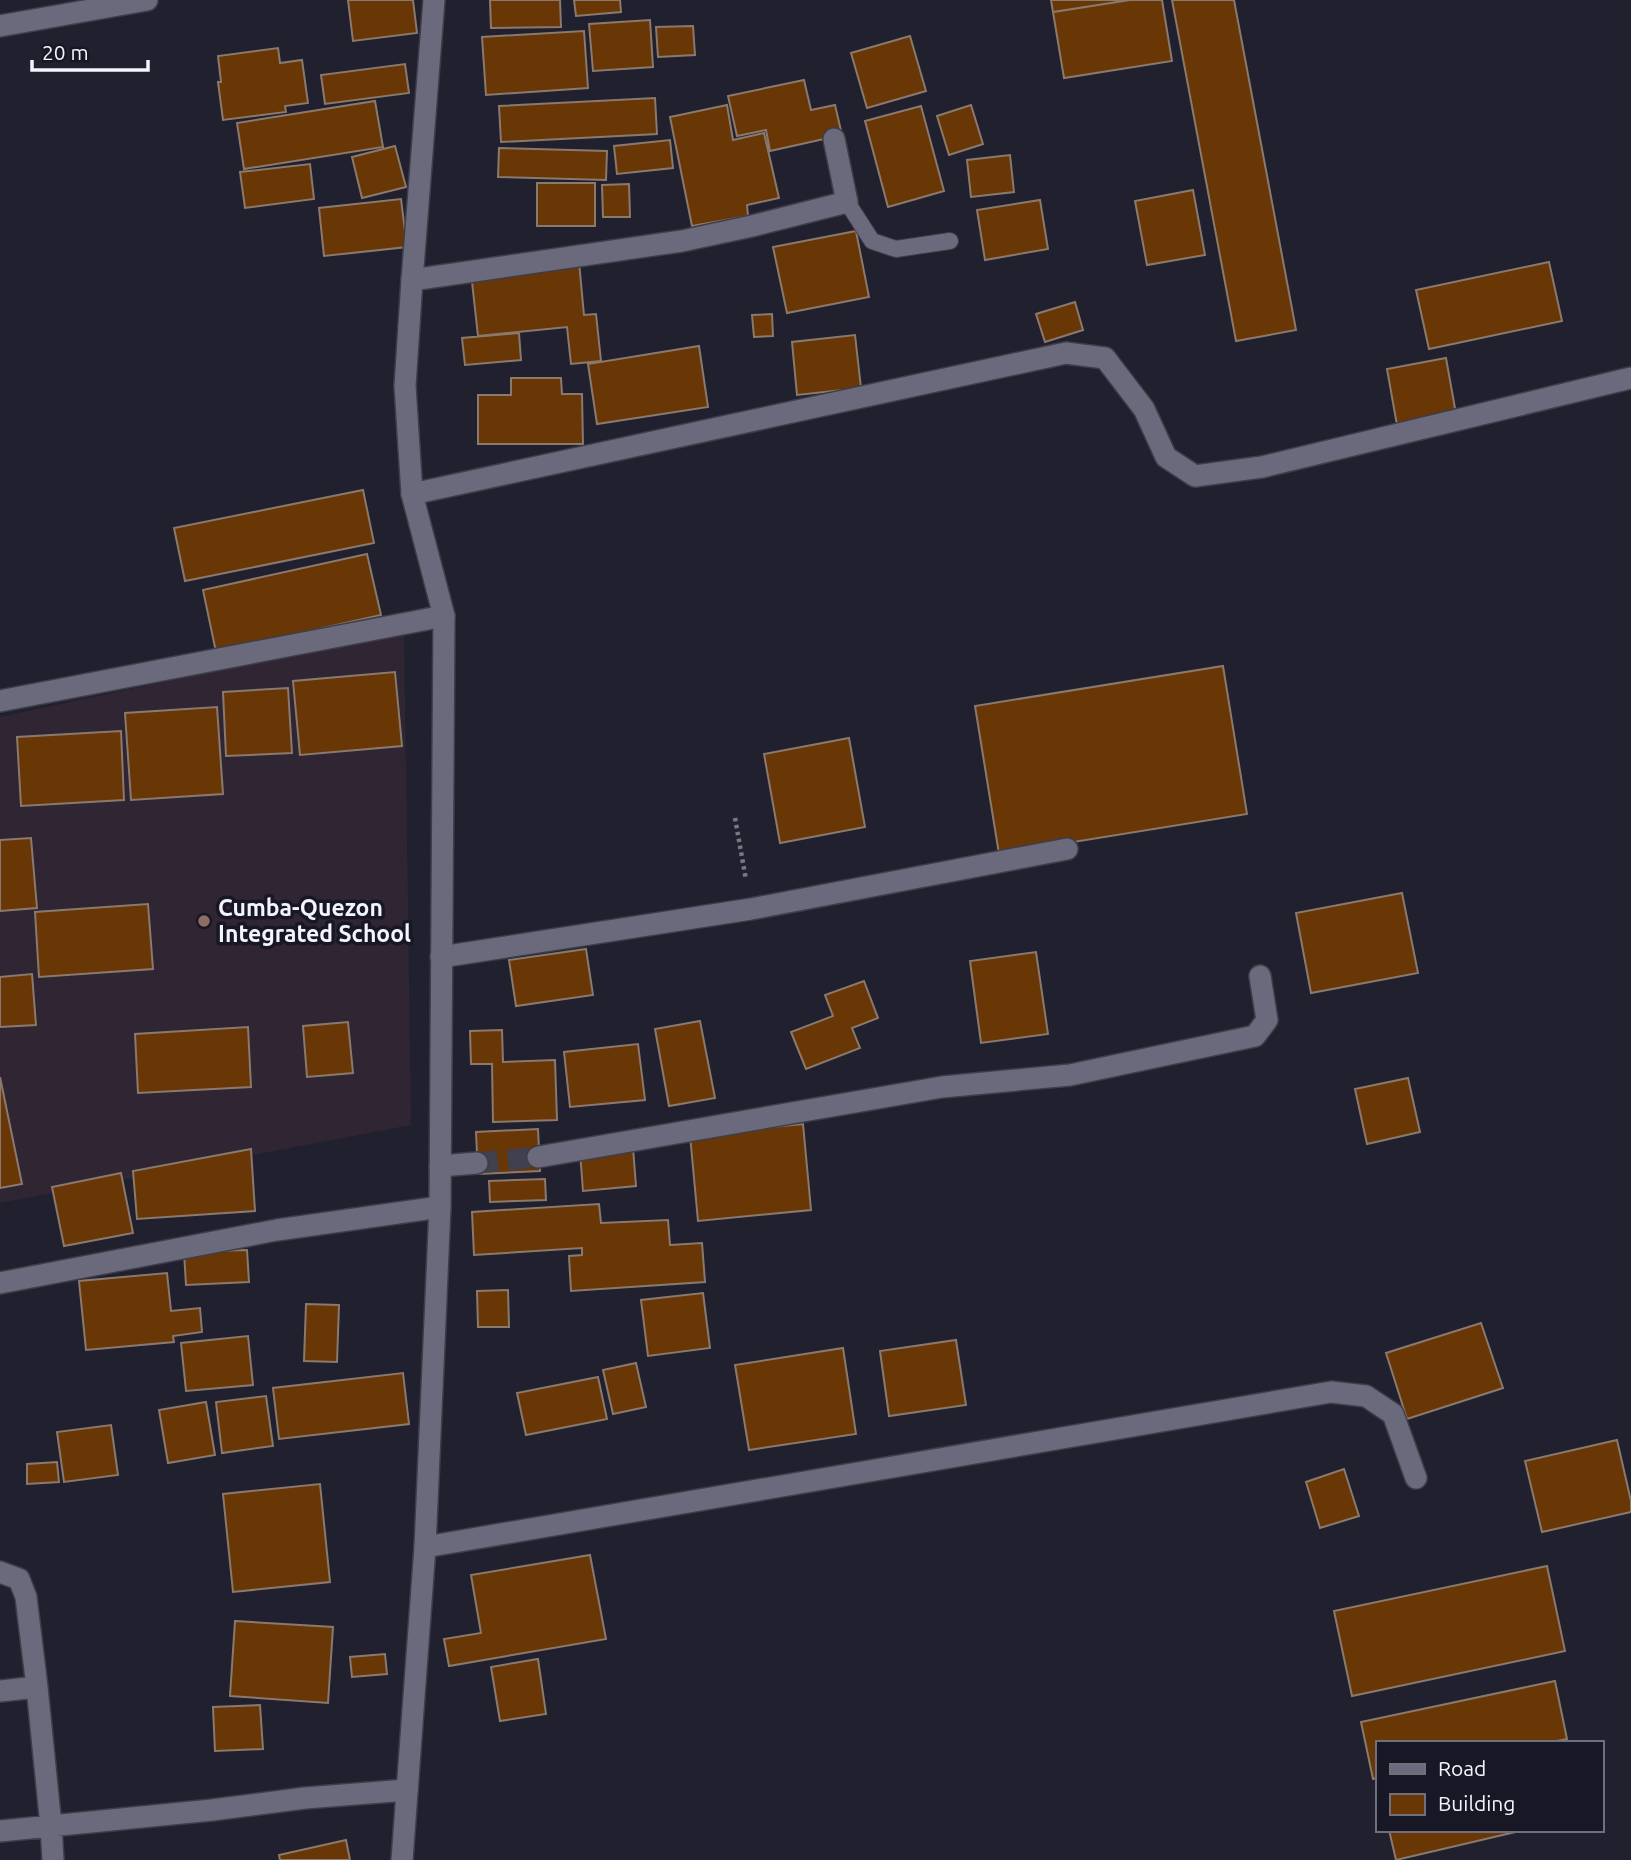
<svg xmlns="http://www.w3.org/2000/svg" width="1631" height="1860" font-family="Ubuntu,sans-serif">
	<rect width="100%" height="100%" fill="#21202f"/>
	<path fill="#302533" d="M404 631 411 1125 0 1203V717Z"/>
	<path fill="#693605" stroke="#8a796d" stroke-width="2" d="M348 0H413L417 33 353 41Z
		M490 0H560L561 27 491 28Z
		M574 0H620L621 12 576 16Z
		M1051 0H1130L1053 12Z
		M1130 0H1162L1172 61 1064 78 1053 12Z
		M1172 0H1234L1296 330 1236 341Z
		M650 20 653 67 593 71 589 24Z
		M693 26 695 55 658 57 656 27Z
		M584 31 588 88 486 95 482 37Z
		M910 36 926 91 867 108 851 53Z
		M278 48 280 63 302 60 308 103 285 106 286 112 223 120 218 82H221L218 56Z
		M405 64 409 93 325 104 321 75Z
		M804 80 811 110 835 105 842 135 770 151 766 130 737 136 728 96Z
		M655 98 657 134 501 142 499 106Z
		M375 101 383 147 244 169 237 123Z
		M727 105 733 140 764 133 779 198 747 205 748 216 692 226 670 117Z
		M971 105 983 144 949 155 937 116Z
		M921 106 944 191 888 207 865 121Z
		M670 140 673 168 617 174 614 146Z
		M395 146 406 187 362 198 352 157Z
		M499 148 607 151 606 180 498 177Z
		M1010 155 1014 192 971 197 967 160Z
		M310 164 314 199 245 208 240 172Z
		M537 183H595V226H537Z
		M629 184 630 217H603L602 185Z
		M1193 190 1205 255 1147 265 1135 201Z
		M401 199 407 247 324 256 319 208Z
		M1040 200 1048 249 985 260 977 210Z
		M856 231 869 297 787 313 773 247Z
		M579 262 584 315 596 314 601 361 571 364 567 327 478 336 471 273Z
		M1549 262 1562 321 1429 349 1416 290Z
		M1075 302 1083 330 1045 342 1036 314Z
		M772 314 773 336 754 337 752 315Z
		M519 333 521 360 465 365 462 338Z
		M855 335 861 388 797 395 792 342Z
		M699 346 708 407 597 424 588 364Z
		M1446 358 1456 414 1397 425 1387 369Z
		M511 378H561L562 394H582L583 444H478V395H511Z
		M363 490 374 543 185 581 174 528Z
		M367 554 381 615 216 652 203 590Z
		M1223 666 1247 814 999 854 975 706Z
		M395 672 402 746 300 755 293 681Z
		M288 688 292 753 226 756 223 692Z
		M217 707 223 794 131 800 125 713Z
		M121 731 124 800 21 806 17 737Z
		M849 738 865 827 780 843 764 754Z
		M31 838 37 908 0 911V840Z
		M1402 893 1418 973 1311 993 1296 913Z
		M148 904 153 969 39 977 35 912Z
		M586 949 593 995 516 1006 509 960Z
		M1036 952 1048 1034 981 1043 970 961Z
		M32 974 36 1025 0 1027V977Z
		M864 981 878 1018 852 1028 860 1048 806 1069 791 1032 833 1016 825 995Z
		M700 1021 715 1098 669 1106 655 1029Z
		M348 1022 353 1073 307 1077 303 1026Z
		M248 1027 251 1087 138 1093 135 1034Z
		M502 1030 503 1062 555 1060 557 1120 493 1122 492 1064H471L470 1031Z
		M638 1044 645 1100 570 1107 564 1052Z
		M0 1077 22 1184 0 1188Z
		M1408 1078 1420 1132 1367 1144 1355 1089Z
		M803 1124 811 1210 698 1221 690 1135Z
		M538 1129 540 1171 478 1174 476 1132Z
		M633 1148 636 1186 583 1191 580 1152Z
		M251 1149 255 1211 137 1219 133 1171Z
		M121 1173 133 1233 64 1246 52 1187Z
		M545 1179 546 1200 490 1202 489 1181Z
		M599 1204 601 1223 668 1220 670 1245 702 1243 705 1282 571 1291 569 1256 582 1255V1248L474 1255 472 1212Z
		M247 1250 249 1282 186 1285 184 1252Z
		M167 1273 171 1311 200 1308 202 1332 173 1336 174 1342 86 1350 79 1281Z
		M508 1290 509 1327H478L477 1291Z
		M703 1293 710 1348 648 1356 641 1300Z
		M306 1304 339 1305 337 1362 304 1361Z
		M1481 1323 1503 1388 1407 1419 1386 1353Z
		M248 1336 253 1385 186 1391 181 1343Z
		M956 1340 966 1405 889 1416 880 1351Z
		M843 1348 856 1434 749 1450 735 1365Z
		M636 1363 646 1407 613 1414 603 1370Z
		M403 1373 409 1424 279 1439 273 1388Z
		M598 1377 607 1419 526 1435 517 1393Z
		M266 1396 273 1446 222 1453 216 1402Z
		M206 1402 215 1455 168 1463 159 1410Z
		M111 1425 118 1475 64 1482 57 1432Z
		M1617 1440 1631 1501V1512L1542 1532 1525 1461Z
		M57 1462 59 1482 27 1484V1464Z
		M1344 1469 1359 1516 1320 1528 1306 1482Z
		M320 1484 330 1582 233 1592 223 1494Z
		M590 1555 606 1639 449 1666 444 1639 481 1633 471 1575Z
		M1547 1566 1565 1651 1352 1696 1334 1611Z
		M235 1621 333 1627 328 1703 230 1696Z
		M385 1654 387 1674 352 1677 350 1657Z
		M538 1659 546 1714 500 1721 491 1667Z
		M1555 1681 1567 1739 1547 1743H1377V1778L1373 1779 1361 1722Z
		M260 1705 263 1749 215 1751 213 1707Z
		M1389 1830H1524L1396 1860Z
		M346 1840 350 1860H280L279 1855Z"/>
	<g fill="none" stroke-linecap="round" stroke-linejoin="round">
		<path stroke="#41404e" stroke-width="21" stroke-dasharray="21 10" stroke-linecap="butt" d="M477 1163 538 1157"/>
		<defs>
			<path id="service" d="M847 202 872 241 896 249 950 241"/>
			<path id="minor" d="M0 26 147 0
				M412 280 682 241 752 226 847 202 834 139
				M412 494 1066 353 1105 358 1144 409 1166 457 1195 476 1262 467 1631 378
				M0 701 444 616
				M441 957 751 909 1067 849
				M538 1157 942 1087 1070 1075 1255 1036 1267 1020 1260 976
				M440 1166 477 1163
				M0 1283 277 1230 440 1207
				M425 1547 1331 1392 1366 1396 1393 1414 1416 1478
				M0 1572 19 1579 26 1597 37 1687
				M0 1691 37 1687 51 1826 53 1860
				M0 1831 212 1810 305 1798 407 1790"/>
			<path id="tertiary" d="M402 1860 425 1547 440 1207 444 616 412 494 405 386 412 280 434 0"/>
		</defs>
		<use href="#service" stroke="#3e3d4a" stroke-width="18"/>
		<use href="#minor" stroke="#3e3d4a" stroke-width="24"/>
		<use href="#tertiary" stroke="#3e3d4a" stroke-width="24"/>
		<path stroke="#787784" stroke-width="4.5" stroke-dasharray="3.5 3.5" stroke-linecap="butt" d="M735 818 746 880"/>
		<use href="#service" stroke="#6b6a7c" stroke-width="16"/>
		<use href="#minor" stroke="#6b6a7c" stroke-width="21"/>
		<use href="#tertiary" stroke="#6b6a7c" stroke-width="21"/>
	</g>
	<circle fill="#8d6e63" stroke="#181725" stroke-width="2.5" cx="204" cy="921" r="7"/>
	<g text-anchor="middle" stroke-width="7" stroke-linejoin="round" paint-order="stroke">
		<g font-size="23" font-weight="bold" fill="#f4f4fe" stroke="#181725" text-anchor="start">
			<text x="218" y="916">Cumba-Quezon<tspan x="218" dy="26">Integrated School</tspan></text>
		</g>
	</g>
	<rect x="1376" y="1741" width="228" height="91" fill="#181725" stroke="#706f7c" stroke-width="2"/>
	<rect x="1390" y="1764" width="35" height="10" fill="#6b6a7c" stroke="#706f7c" stroke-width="2"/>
	<text x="1438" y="1776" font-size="21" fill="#f4f4fe">Road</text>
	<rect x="1390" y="1794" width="35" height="21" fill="#693605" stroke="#706f7c" stroke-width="2"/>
	<text x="1438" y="1811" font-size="21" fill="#f4f4fe">Building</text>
	<path d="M32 60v10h116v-10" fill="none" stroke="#f4f4fe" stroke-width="3.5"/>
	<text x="42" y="60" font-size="21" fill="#f4f4fe" stroke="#181725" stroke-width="5" paint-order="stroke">20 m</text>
</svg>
